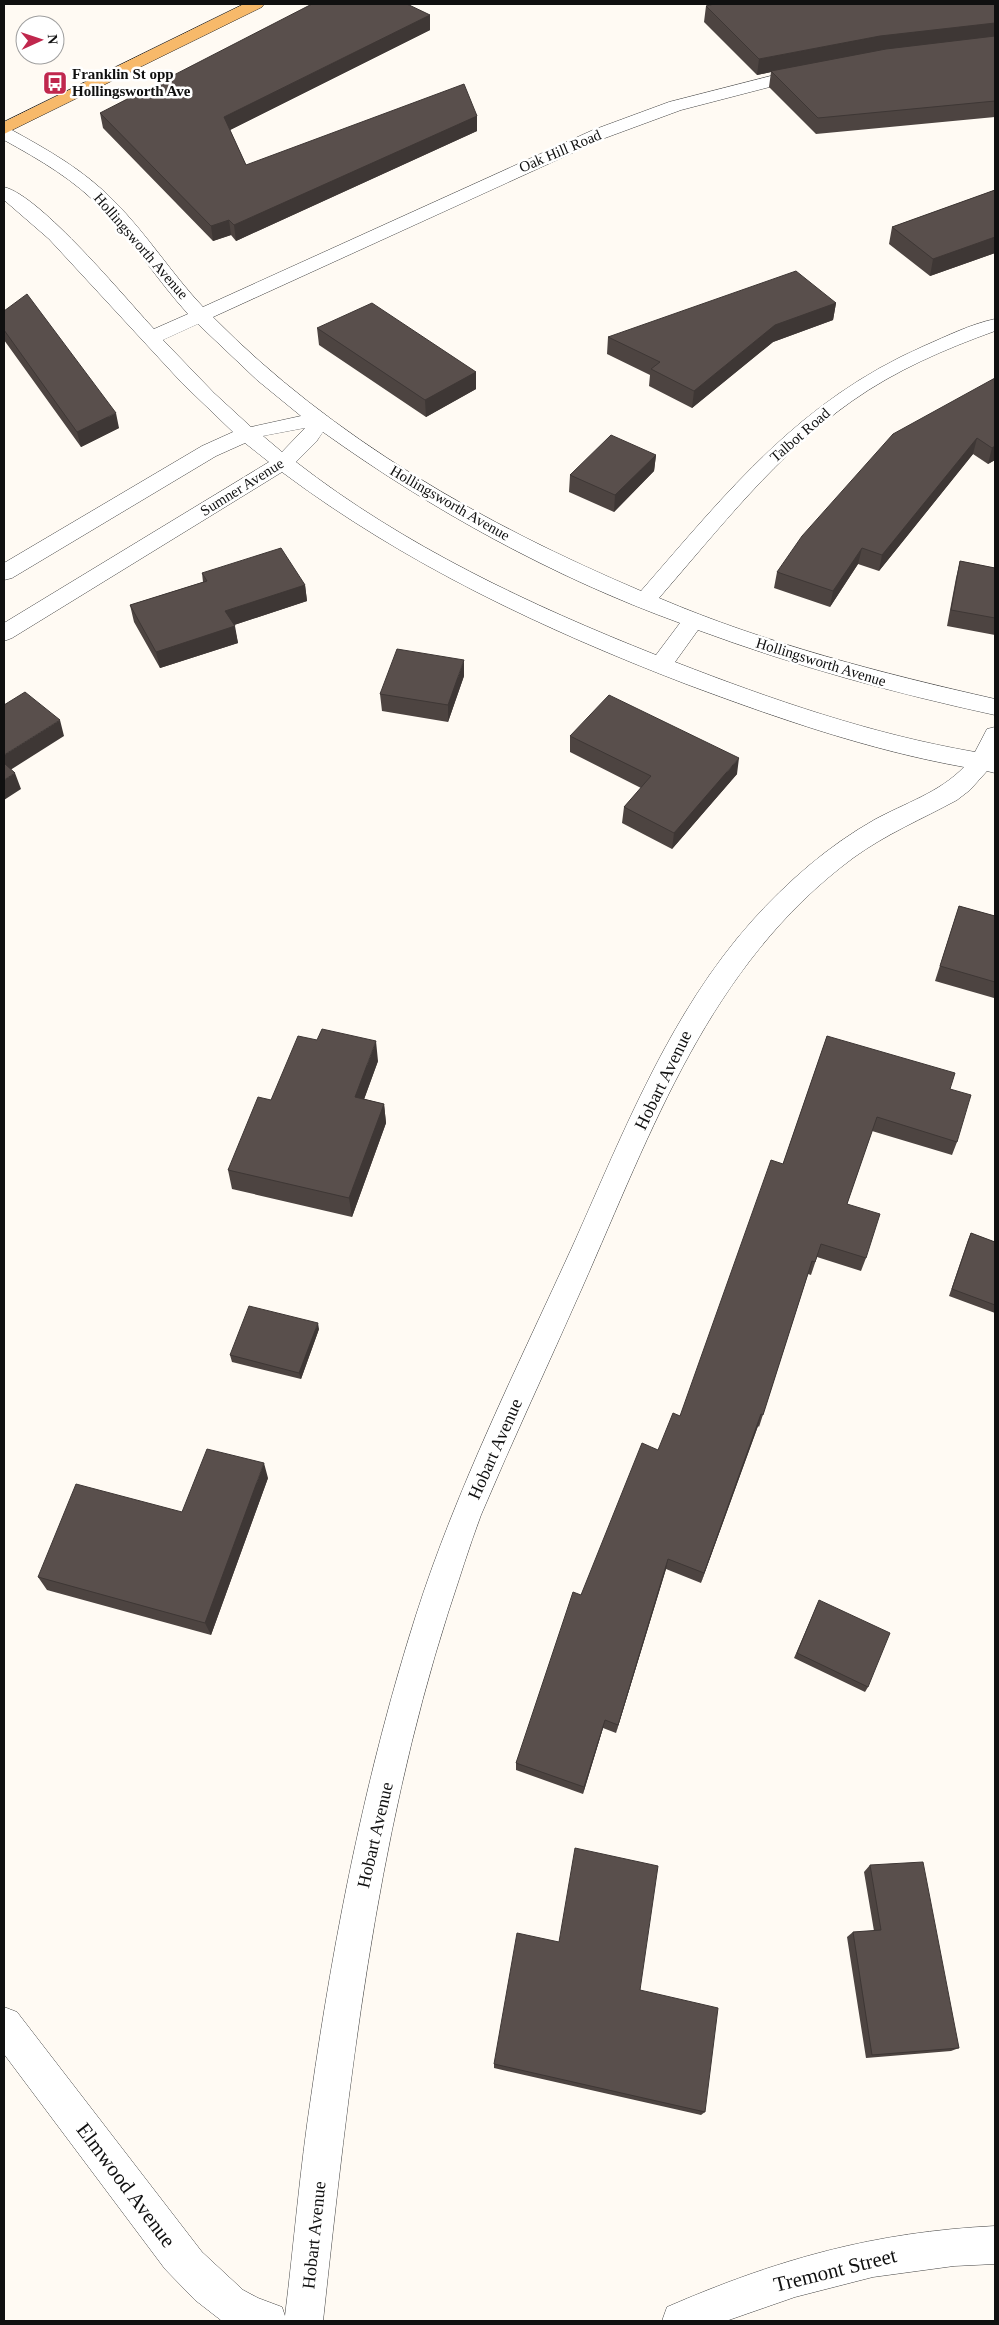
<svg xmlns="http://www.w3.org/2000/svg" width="999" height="2325" font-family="Georgia,serif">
	<rect width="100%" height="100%" fill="#fffaf3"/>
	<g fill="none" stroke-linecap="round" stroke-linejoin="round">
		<defs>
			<path id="minor" d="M806 67 812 68 814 72 812 76 681 110 605 138 213 317C332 438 485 525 641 591 729 490 799 401 924 346 947 336 971 324 995 319V331C945 349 896 370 852 401 777 454 719 529 659 598 767 644 881 673 995 699V715C894 693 795 666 698 630L675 662C773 700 871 734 975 752L987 729 995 727V773L987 771 970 790 957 800C922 819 886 834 853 858 709 965 652 1130 582 1288 549 1363 513 1439 481 1515 469 1547 459 1580 448 1613 375 1842 349 2083 323 2321H222L195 2300 165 2269 4 2054V2007L17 2012 202 2252 243 2290 258 2298 282 2307 285 2316C294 2243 300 2169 311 2097 334 1935 366 1772 416 1615 457 1487 518 1366 574 1243 624 1131 670 1013 752 921 787 882 828 846 874 820 905 803 939 793 964 767 869 750 777 718 686 684 543 629 405 564 282 472L12 638 4 641V623L269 462 245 443 216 456 12 578 4 580V563L202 446 233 432 182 383 49 239 4 200V187C41 196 125 298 154 329L188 314C158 281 134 243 103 210 75 180 40 160 4 140V128L10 129C48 150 84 170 114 201 147 234 171 273 203 307L593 130 669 102ZM198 324 257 380 301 416 251 427 214 393 163 340ZM305 428 282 452 263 436ZM323 432C432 510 553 577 680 623L656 655C530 605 404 546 296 462L316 442Z
				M995 2226V2264L954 2266 873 2277 795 2297 726 2321H662L667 2307C778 2259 874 2232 995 2226Z"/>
			<path id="major" d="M244 4H264L262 7 4 134V122Z"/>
		</defs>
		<use href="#minor" stroke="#434343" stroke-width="1"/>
		<use href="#major" stroke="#212121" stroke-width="1"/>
		<use href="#minor" fill="#fff" fill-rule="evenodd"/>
		<use href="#major" fill="#f7b96a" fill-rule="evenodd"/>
	</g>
	<path fill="#4d4441" d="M995 4V117L816 134 769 87 771 72 757 75 704 22 706 6Z
		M430 15V30L230 130 246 165 477 116V131L236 241 231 235 213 241 103 128 100 113Z
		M995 190V253L930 276 889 244 892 227Z
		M836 303 833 320 773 342 692 408 649 386 650 375 607 354 608 337Z
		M4 311 119 428 81 447 4 340Z
		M317 328 476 372V389L426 417 319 345Z
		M995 378V460L988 464 973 454 879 571 858 564 830 607 774 588 777 572Z
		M656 455 654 471 614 512 569 492 570 475Z
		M960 561 995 568V635L947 626 956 578Z
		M202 573 305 585 307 601 234 625 238 643 160 668 134 622 130 605 203 582Z
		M464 676 448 722 382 711 380 694Z
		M570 736 737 774 672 849 622 823 624 807 641 788 570 752Z
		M959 906 995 916V995L994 998 935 981Z
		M827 1036 950 1089 957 1142 952 1155 872 1131 847 1204 866 1258 861 1271 817 1257 811 1275 808 1274 759 1427 758 1426 701 1583 666 1569 616 1733 603 1728 583 1794 516 1770V1763L581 1595 658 1450 680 1416 783 1164Z
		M378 1061 364 1099 384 1104 386 1123 352 1217 232 1189 228 1170 271 1100Z
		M971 1233 995 1242V1313L949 1296 968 1240Z
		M319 1329 301 1379 232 1362 230 1355Z
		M268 1478 211 1635 47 1590 38 1577 182 1512Z
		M817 1605 868 1687 865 1692 794 1658Z
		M870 1865 959 2048 951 2051 866 2058 847 1937 853 1932 874 1931 864 1872Z
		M640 1990 705 2112 701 2115 494 2068V2064Z"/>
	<path fill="#3e3735" d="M430 15V30L226 132 224 117Z
		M995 23V39L771 71V72L757 75 759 59 880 36Z
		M477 116V131L236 241 234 225Z
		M229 220 231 235 213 241 211 226Z
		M995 237V253L930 276 933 259Z
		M836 303 833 320 773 342 692 408 694 391 775 325Z
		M476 372V389L426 417 425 400Z
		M116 413 119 428 81 447 77 432Z
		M977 438 973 454 879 571 882 555Z
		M995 446V460L988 464 992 448Z
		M656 455 654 471 614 512 615 495Z
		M862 548 858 564 830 607 833 591Z
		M305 585 307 601 228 627 225 611Z
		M235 626 238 643 160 668 156 652Z
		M464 660V676L448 722V705Z
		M60 720 64 736 4 774V755Z
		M739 758 737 774 672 849 674 833Z
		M15 773 21 789 4 800V780Z
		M376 1041 378 1061 358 1116 355 1097Z
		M384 1104 386 1123 352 1217 349 1198Z
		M318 1323 319 1329 301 1379 299 1373Z
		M761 1414 758 1426 701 1583 704 1573Z
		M264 1463 268 1478 211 1635 205 1623Z
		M668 1559 666 1569 616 1733 618 1725Z
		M605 1720 603 1728 583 1794 584 1787Z"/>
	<path fill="#594f4c" stroke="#3e3735" d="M312 4H407L430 15 224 117 246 165 464 84 477 116 234 225 229 220 211 226 100 113Z
		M714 4H995V23L880 36 759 59 706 6Z
		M995 36V101L818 118 771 71 886 49Z
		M995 190V237L933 259 892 227Z
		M796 271 836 303 775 325 694 391 651 369 660 362 608 337Z
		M27 294 116 413 77 432 4 330V311Z
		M372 303 476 372 425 400 317 328Z
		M995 378V446L992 448 977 438 882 555 862 548 833 591 777 572 802 536 893 434Z
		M611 435 656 455 615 495 570 475Z
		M281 548 305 585 225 611 235 626 156 652 130 605 207 581 202 573Z
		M960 561 995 568V618L951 610Z
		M397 649 464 660 448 705 380 694Z
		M25 692 60 720 4 755V705Z
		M609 695 739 758 674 833 624 807 651 776 570 736Z
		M4 763 15 773 4 780Z
		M959 906 995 916V982L940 966Z
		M322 1029 376 1041 355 1097 384 1104 349 1198 228 1170 258 1097 271 1100 298 1036 317 1040Z
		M827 1036 955 1073 950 1089 971 1095 957 1142 877 1117 847 1204 880 1214 866 1258 821 1244 815 1262 812 1261 763 1415 761 1414 704 1573 668 1559 618 1725 605 1720 584 1787 516 1763 573 1592 581 1595 642 1443 658 1450 673 1413 680 1416 771 1160 783 1164Z
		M971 1233 995 1242V1305L952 1289Z
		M249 1306 318 1323 299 1373 230 1355Z
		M207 1449 264 1463 205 1623 38 1577 76 1484 182 1512Z
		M819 1600 890 1633 868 1687 797 1653Z
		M575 1848 658 1866 640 1990 718 2008 705 2112 494 2064 517 1933 559 1942Z
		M923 1862 959 2048 872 2055 853 1932 881 1930 870 1865Z"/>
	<defs>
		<symbol id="bus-square" viewBox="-11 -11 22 22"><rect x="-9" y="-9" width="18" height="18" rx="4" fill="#c0274d" stroke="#fff"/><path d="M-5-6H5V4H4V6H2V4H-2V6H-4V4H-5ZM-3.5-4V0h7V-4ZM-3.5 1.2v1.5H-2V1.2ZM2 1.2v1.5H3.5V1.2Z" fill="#fff"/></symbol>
	</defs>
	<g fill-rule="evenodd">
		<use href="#bus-square" x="41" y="69" width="28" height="28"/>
	</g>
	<g text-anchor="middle" stroke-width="5" stroke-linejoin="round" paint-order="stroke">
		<g font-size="15" font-weight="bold" fill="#101010" stroke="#fff" text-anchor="start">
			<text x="72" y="79">Franklin St opp<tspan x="72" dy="17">Hollingsworth Ave</tspan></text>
		</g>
		<g font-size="15" fill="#101010" stroke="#fff">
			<text transform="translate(560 151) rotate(-23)" y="5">Oak Hill Road</text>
			<text transform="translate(141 246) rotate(49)" y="5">Hollingsworth Avenue</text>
			<text transform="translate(800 435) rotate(-41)" y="5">Talbot Road</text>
			<text transform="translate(242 487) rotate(-32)" y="5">Sumner Avenue</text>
			<text transform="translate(450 503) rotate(30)" y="5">Hollingsworth Avenue</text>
			<text transform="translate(821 662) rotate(17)" y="5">Hollingsworth Avenue</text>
		</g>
		<g font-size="18" fill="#101010" stroke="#fff">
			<text transform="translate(663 1080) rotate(-64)" y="6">Hobart Avenue</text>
			<text transform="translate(495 1449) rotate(-66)" y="6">Hobart Avenue</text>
			<text transform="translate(375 1835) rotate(-77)" y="6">Hobart Avenue</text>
			<text transform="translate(314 2235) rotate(-84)" y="6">Hobart Avenue</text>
		</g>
		<g font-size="21" fill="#101010" stroke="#fff">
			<text transform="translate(126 2185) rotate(53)" y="7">Elmwood Avenue</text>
			<text transform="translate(835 2270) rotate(-14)" y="7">Tremont Street</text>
		</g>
	</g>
	<rect width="999" height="2325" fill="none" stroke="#101010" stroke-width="10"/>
	<g transform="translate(40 40) rotate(87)"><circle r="24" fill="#ffffff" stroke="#9f9f9f"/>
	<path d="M0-4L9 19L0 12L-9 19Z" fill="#c0274d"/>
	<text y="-8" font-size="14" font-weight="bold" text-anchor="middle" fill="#101010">N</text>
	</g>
</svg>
